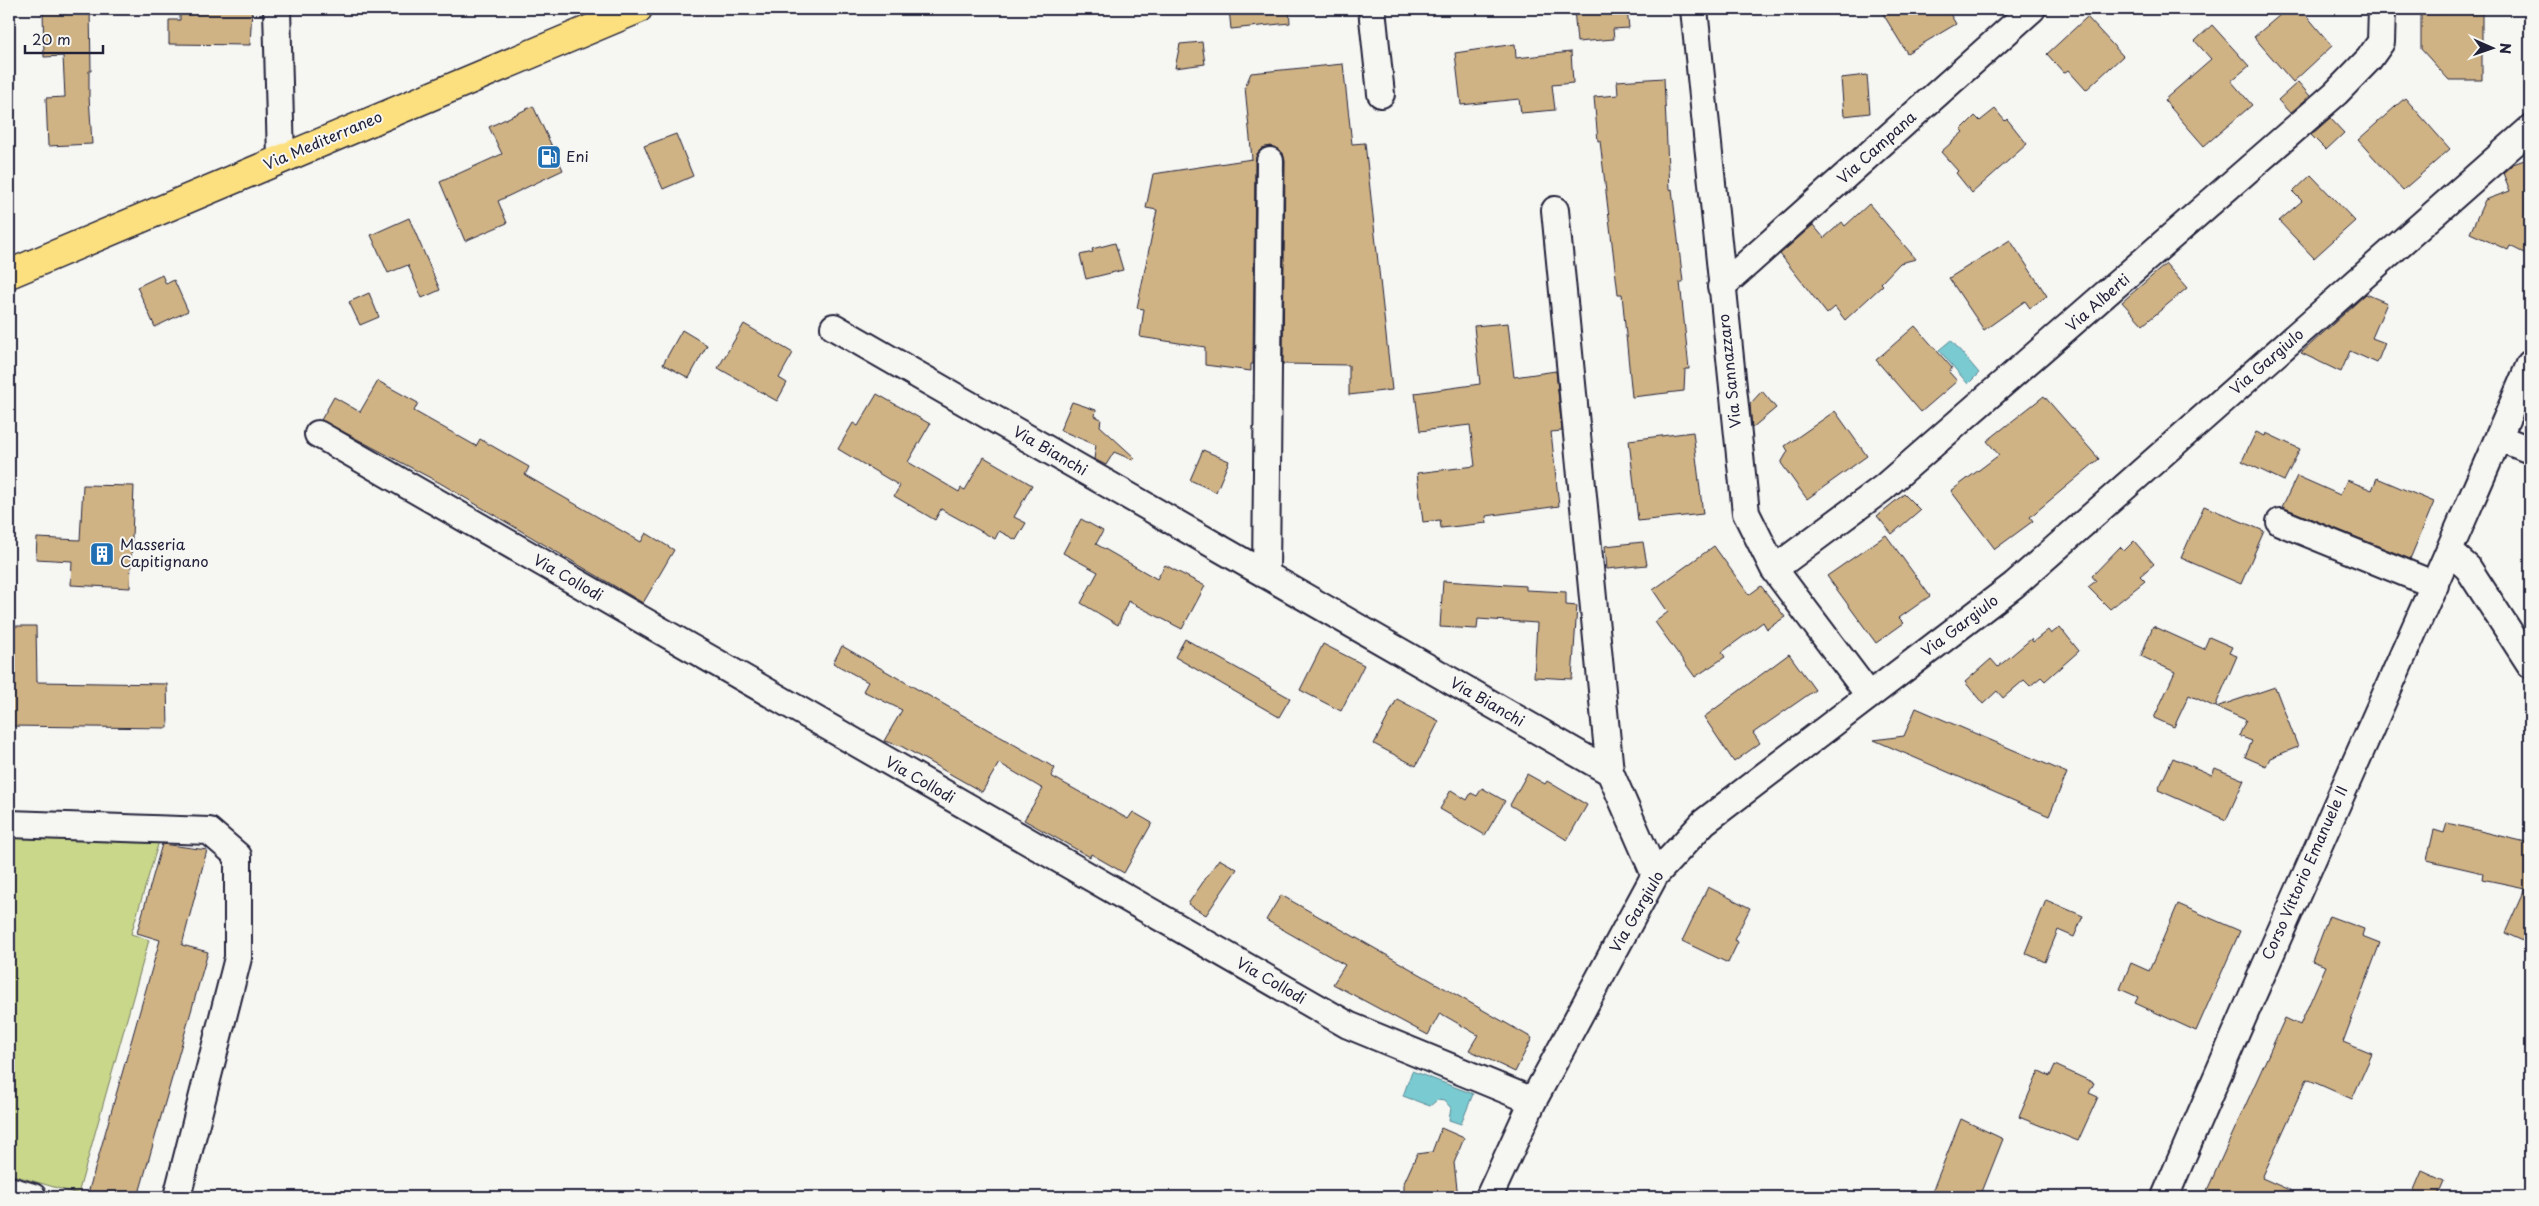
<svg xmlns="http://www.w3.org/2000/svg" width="2539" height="1206" font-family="'Playpen Sans',sans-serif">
	<rect width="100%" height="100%" fill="#f6f6f2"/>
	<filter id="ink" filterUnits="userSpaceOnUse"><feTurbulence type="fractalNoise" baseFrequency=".02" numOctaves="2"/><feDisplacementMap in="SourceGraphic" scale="10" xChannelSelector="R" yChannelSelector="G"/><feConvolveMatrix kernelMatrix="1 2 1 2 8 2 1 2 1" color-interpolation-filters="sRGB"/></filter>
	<g filter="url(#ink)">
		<path fill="#c8d78a" stroke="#757c62" d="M9 832 160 838 131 934 149 940 78 1194 9 1174Z"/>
		<path fill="#7acbd1" stroke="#578795" d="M1951 340 1979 373 1968 384 1939 350Z
			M1412 1071 1473 1094 1461 1124 1449 1120 1451 1108 1445 1101 1437 1100 1430 1106 1403 1096Z"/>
		<path fill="#d0b385" stroke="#22223b" d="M43 9H90L91 71H89V96L92 144 48 146 46 98 65 97 63 56 44 57Z
			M180 9H252L250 45 169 44V20H180Z
			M1229 9H1289L1290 23 1231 29Z
			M1574 9H1627L1629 28 1613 29 1614 39 1577 42Z
			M1880 9H1947L1956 24 1907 53Z
			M2287 9H2301L2332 46 2293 82 2254 37Z
			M2482 13V80H2449L2421 49V14Z
			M2087 17 2123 56 2086 90 2068 70 2064 73 2047 54Z
			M2212 25 2249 66 2231 81 2252 105 2204 146 2164 100 2211 59 2195 41Z
			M1202 42 1205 64 1175 68 1180 44Z
			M1515 44 1516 58 1571 52 1573 83 1552 85 1555 110 1521 113 1519 99 1461 105 1455 53Z
			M1343 64 1352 144 1365 143 1392 390 1349 395V365L1283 364 1285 161 1283 153 1271 146 1262 148 1257 154 1255 161 1253 364H1251V371L1205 365V347L1140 337 1144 309 1137 308 1157 210 1146 208 1153 174 1252 159 1245 87 1251 73Z
			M1867 75 1870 113 1844 116 1841 78Z
			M1664 78 1669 190 1672 189 1683 282H1680L1689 369H1685L1684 391 1632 397 1622 294H1618L1600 141H1598L1594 97 1618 95 1617 81Z
			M2298 82 2310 96 2290 113 2278 100Z
			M2405 98 2450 149 2403 190 2358 140Z
			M533 106 563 170 498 201 507 223 465 241 440 182 502 154 489 127Z
			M1995 109 2005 121 2007 119 2027 144 1972 193 1956 173 1958 171 1941 152 1963 132 1961 130 1975 116 1980 121Z
			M2330 118 2344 133 2326 150 2311 135Z
			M676 134 693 176 663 189 644 146Z
			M2530 158V256L2510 246 2508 250 2470 233 2485 200 2510 191 2503 173 2513 164Z
			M2311 175 2355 221 2314 258 2279 221 2302 201 2293 192Z
			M1869 204 1916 259 1900 263 1881 283 1883 285 1845 320 1835 307 1827 314 1780 254 1813 225 1824 238 1842 222 1845 226Z
			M409 218 440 290 422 298 408 265 388 273 371 235Z
			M2010 240 2047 296 2030 308 2025 301 1984 330 1949 278Z
			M1115 243 1123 270 1086 279 1080 255 1093 252 1092 249Z
			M2166 264 2187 288 2143 325 2122 302Z
			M162 275 166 284 174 280 188 311 155 327 137 287Z
			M369 293 379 317 360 325 349 302Z
			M2366 294 2387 303 2372 338 2385 343 2377 363 2350 351 2341 372 2301 353Z
			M1508 323 1514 377 1556 371 1562 431 1551 432 1559 506 1486 516 1487 523 1441 528 1440 520 1423 522 1417 473 1475 466 1470 425 1420 431 1415 393 1480 384 1474 326Z
			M744 324 793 353 779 378 787 383 777 401 718 368Z
			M1915 326 1952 368 1949 372 1957 381 1921 412 1876 360Z
			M682 330 707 345 689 378 663 364Z
			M378 381 418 403 414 411 476 446 480 439 529 467 525 475 641 542 646 533 674 550 643 603 440 483 321 420 334 397 360 412Z
			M1762 391 1776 408 1752 428 1750 404Z
			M877 394 930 424 908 462 959 492 961 488 965 490 984 457 1032 485 1014 517 1026 523 1016 540 999 531 995 539 941 509 935 520 894 496 900 486 838 449 853 423 858 426Z
			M2044 396 2099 459 2030 517 2033 521 1995 549 1951 491 1999 455 1987 441Z
			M1072 402 1096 410 1095 416 1101 419 1100 426 1135 458 1133 460 1114 452 1106 465 1094 459 1096 445 1060 430Z
			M1835 411 1867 456 1807 499 1781 463 1788 451 1785 446Z
			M1693 432 1703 514 1638 521 1629 440Z
			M2256 432 2265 436 2266 433 2300 449 2284 481 2242 461Z
			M1203 450 1229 461 1216 492 1190 480Z
			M2297 476 2340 495 2347 480 2372 490 2377 478 2434 502 2410 559 2282 507Z
			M83 485 134 486 130 588 71 585 72 561 36 559 37 538 80 540Z
			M1904 494 1920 510 1892 534 1877 516Z
			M2204 506 2264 531 2241 584 2181 558Z
			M1081 519 1103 531 1096 544 1157 579 1165 565 1205 586 1182 629 1128 601 1118 625 1081 603 1098 572 1063 553Z
			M1886 535 1930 596 1899 618 1904 623 1876 643 1827 576Z
			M2134 541 2154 564 2140 576 2145 581 2110 609 2088 587 2096 581 2092 576 2120 547 2124 551Z
			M1643 542 1647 565 1607 569 1605 546Z
			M1714 546 1749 595 1761 586 1785 617 1767 629 1763 622 1722 652 1725 657 1695 677 1655 622 1668 612 1653 590Z
			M1443 581 1526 586V590L1566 592V605L1577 606 1572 679 1534 677 1537 623 1478 619 1477 629 1440 627Z
			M9 626H36L37 682 167 684 168 728 9 726Z
			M2153 626 2204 649 2209 637 2232 647 2229 653 2237 656 2215 707 2189 695 2174 727 2154 718 2175 672 2141 656Z
			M2060 627 2079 651 2045 681 2041 677 2030 686 2024 680 2003 698 1997 691 1983 704 1965 682 1991 659 1998 667 2031 639 2033 642 2048 630 2051 634Z
			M1185 639 1290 698 1279 717 1175 657Z
			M1323 644 1364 665 1341 711 1300 690Z
			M842 646 1055 768 1051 776 1128 819 1133 812 1152 823 1124 873 1091 854 1090 857 1024 820 1043 789 999 763 982 792 901 746 884 741 902 710 863 691 868 682 833 663Z
			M1789 654 1815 690 1753 733 1760 743 1734 762 1704 717Z
			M2275 687 2298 747 2270 758 2266 766 2245 757 2252 741 2239 736 2246 720 2216 707Z
			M1397 699 1439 721 1416 766 1374 744Z
			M1916 708 2067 773 2049 816 1874 740 1904 736Z
			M2173 758 2212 775 2215 768 2244 780 2226 820 2158 790Z
			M1527 774 1545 784 1547 781 1587 805 1567 840 1510 805Z
			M1482 788 1505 801 1485 835 1440 809 1451 790 1467 800 1471 793 1477 796Z
			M2447 823 2530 843V944L2505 933 2525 888 2482 879 2483 873 2427 860 2434 830 2444 833Z
			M162 844 207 850 182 945 208 952 138 1197H87L160 940 137 933Z
			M1219 859 1237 869 1206 915 1188 904Z
			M1708 887 1750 908 1734 940 1738 942 1728 963 1682 941Z
			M1281 895 1532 1038 1515 1072 1469 1050 1478 1035 1440 1013 1428 1035 1333 984 1345 965 1266 920Z
			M2046 900 2083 916 2074 937 2058 930 2045 962 2025 953Z
			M2178 904 2240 931 2196 1031 2135 1003 2138 997 2120 989 2131 963 2149 971Z
			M2329 916 2364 929 2362 936 2380 943 2343 1042 2372 1054 2352 1099 2307 1079 2262 1178 2305 1197H2204L2285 1018 2300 1025 2326 966 2312 961Z
			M2055 1065 2094 1083 2089 1093 2098 1097 2078 1141 2019 1117 2039 1071 2050 1076Z
			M1961 1119 2003 1139 1980 1197H1930Z
			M1441 1128 1464 1138 1454 1163 1458 1197H1404V1183L1417 1154 1432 1152Z
			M2422 1171 2444 1181 2437 1197H2411Z"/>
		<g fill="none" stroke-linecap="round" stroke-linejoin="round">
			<defs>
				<path id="minor" d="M277 9 281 159
					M1372 9 1381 94
					M1694 9 1746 513 1774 569 1869 695
					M1555 210 1610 772
					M1721 287 2032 9
					M834 327 1610 772 1655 875
					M318 434 1348 1025 1533 1101
					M2499 438 2530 450
					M2280 522 2435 585
					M2449 551 2468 568 2530 664
					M1774 569 1883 488 2336 93 2369 59 2381 42 2382 9
					M1266 575 1270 161
					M9 824 209 831 238 856V958L177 1197
					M9 1190 33 1197
					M1489 1197 1533 1101 1655 875 1704 822 2014 585 2530 129
					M2165 1197C2284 918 2411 643 2530 364"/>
				<path id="major" d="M9 274 638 9"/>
			</defs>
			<use href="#minor" stroke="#22223b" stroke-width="30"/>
			<use href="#major" stroke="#22223b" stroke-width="31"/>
			<use href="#minor" stroke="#f6f6f2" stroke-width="26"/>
			<use href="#major" stroke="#fce080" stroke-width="28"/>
		</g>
	</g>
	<defs>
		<symbol id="fuel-square" viewBox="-11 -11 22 22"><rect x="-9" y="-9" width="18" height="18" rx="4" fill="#1f6fb2" stroke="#f6f6f2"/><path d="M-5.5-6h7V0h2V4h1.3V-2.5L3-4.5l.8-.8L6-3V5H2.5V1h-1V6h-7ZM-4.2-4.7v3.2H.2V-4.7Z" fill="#fff"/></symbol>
		<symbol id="building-square" viewBox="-11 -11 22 22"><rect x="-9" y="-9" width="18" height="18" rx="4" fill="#1f6fb2" stroke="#f6f6f2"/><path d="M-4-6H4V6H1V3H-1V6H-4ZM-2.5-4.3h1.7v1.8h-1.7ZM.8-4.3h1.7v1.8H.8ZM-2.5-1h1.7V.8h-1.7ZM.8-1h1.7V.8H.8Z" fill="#fff"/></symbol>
	</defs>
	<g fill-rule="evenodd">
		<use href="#fuel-square" x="535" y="143" width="28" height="28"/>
		<use href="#building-square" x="88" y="540" width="28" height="28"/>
	</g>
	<g text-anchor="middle" stroke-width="4" stroke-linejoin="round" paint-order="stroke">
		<g font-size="15" fill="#22223b" stroke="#f6f6f2">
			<text transform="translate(323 141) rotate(-23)" y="5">Via Mediterraneo</text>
			<text transform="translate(1877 148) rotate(-42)" y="5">Via Campana</text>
			<text transform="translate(2098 303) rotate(-41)" y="5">Via Alberti</text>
			<text transform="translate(2267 362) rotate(-41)" y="5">Via Gargiulo</text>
			<text transform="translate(1730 371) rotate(-96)" y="5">Via Sannazzaro</text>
			<text transform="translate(1050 451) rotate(30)" y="5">Via Bianchi</text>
			<text transform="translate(568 578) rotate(30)" y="5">Via Collodi</text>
			<text transform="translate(1960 626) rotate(-37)" y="5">Via Gargiulo</text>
			<text transform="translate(1487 702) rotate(30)" y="5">Via Bianchi</text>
			<text transform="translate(920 780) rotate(30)" y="5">Via Collodi</text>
			<text transform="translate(2305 873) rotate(-66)" y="5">Corso Vittorio Emanuele II</text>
			<text transform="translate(1637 912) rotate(-60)" y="5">Via Gargiulo</text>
			<text transform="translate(1271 981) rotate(30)" y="5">Via Collodi</text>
		</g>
		<g font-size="15" fill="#22223b" stroke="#f6f6f2" text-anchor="start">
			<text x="566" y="162">Eni</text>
			<text x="120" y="550">Masseria<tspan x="120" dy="17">Capitignano</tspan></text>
		</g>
	</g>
	<rect width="2539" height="1206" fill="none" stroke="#f6f6f2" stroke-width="30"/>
	<rect x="15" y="15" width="2509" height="1176" fill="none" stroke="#22223b" stroke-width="2" filter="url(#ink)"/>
	<g transform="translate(2492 48) rotate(92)" stroke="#f6f6f2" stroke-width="4" paint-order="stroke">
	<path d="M0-4L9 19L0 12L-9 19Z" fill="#22223b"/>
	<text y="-8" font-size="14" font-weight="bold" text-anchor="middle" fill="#22223b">N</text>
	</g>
	<path d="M25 45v8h78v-8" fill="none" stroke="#22223b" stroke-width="2.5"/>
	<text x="32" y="45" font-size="15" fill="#22223b" stroke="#f6f6f2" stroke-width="4" paint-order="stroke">20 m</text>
</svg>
